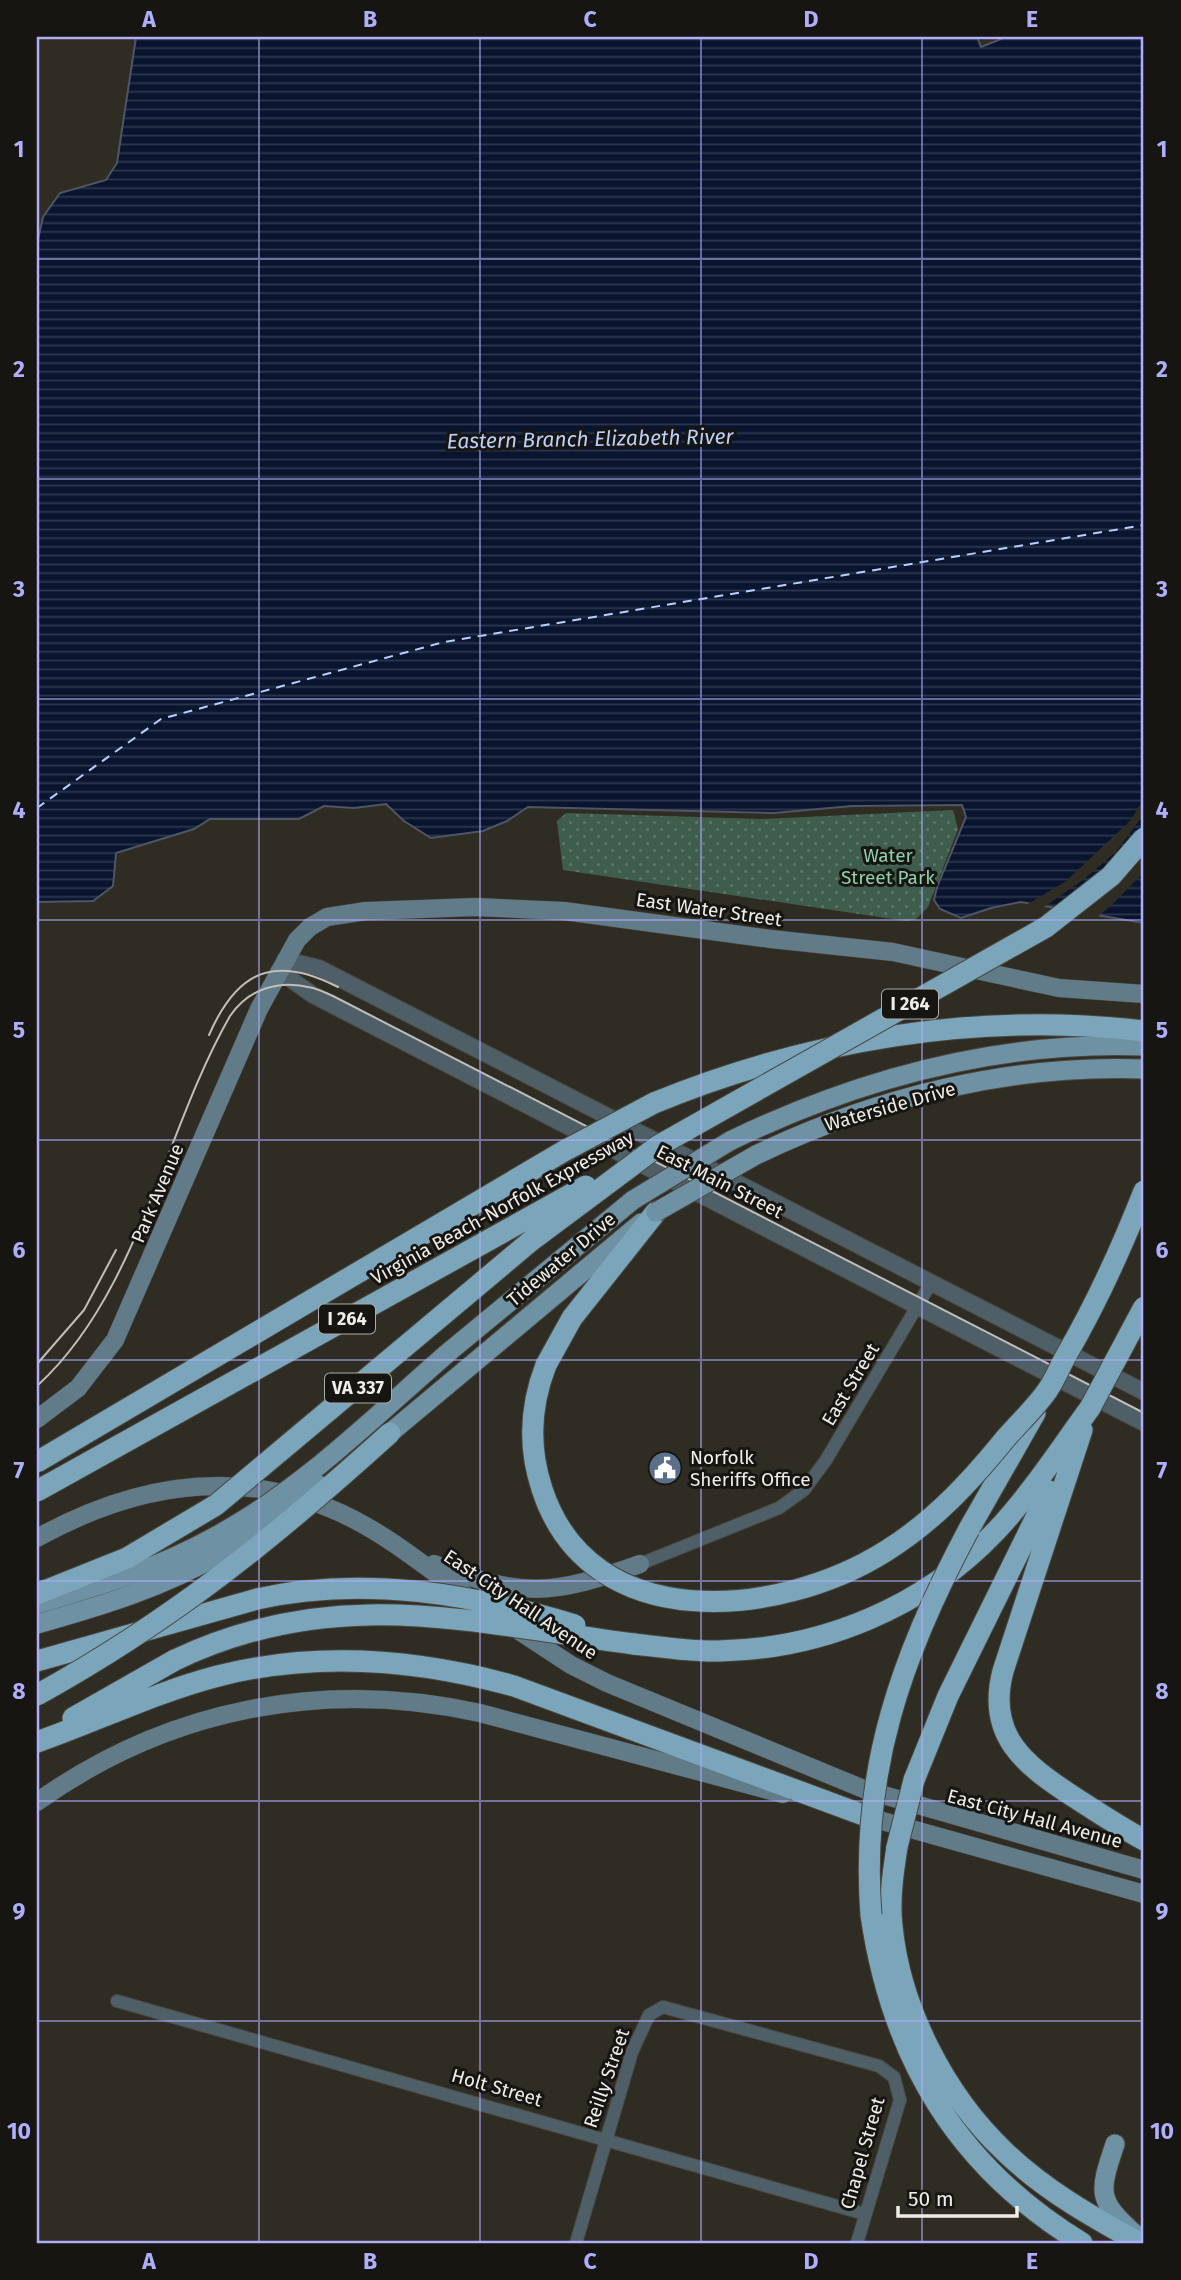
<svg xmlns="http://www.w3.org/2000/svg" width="1181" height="2280" font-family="'Fira Sans',sans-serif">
	<defs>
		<pattern id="grass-dots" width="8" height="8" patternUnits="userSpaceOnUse" patternTransform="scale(1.75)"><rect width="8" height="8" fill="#3f5d4c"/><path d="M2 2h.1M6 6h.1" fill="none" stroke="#5b7566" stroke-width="1.8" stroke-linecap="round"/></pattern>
		<pattern id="water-rules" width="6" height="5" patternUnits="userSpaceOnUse" patternTransform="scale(1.75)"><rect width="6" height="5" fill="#09152f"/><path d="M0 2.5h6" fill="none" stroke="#2d374d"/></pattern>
	</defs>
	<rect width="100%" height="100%" fill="#2f2c23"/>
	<path fill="url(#grass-dots)" d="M953 810 958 829 928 907 915 920 906 921 563 870 557 821 566 813 763 819Z"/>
	<path fill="url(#water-rules)" stroke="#4e5666" stroke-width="2" d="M136 37H977L981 47 1006 37H1144V923L1021 902 991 908 961 918 940 909 934 900 937 887 966 817 962 805 852 806 774 813 528 807 507 821 483 831 431 838 404 821 386 804 354 808 324 806 299 819H210L194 829 116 853 113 886 93 901 37 902V244L43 217 60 193 106 180 117 163Z"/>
	<path fill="#2f2c23" d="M1144 799V814L1116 852 1083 880 1047 905 1040 909 1024 906 1065 882 1130 821Z
		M1144 825V872L1111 906 1094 919 1051 911 1106 869Z"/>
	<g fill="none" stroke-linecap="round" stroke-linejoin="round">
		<path stroke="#b9cffd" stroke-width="2" stroke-dasharray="9 7" stroke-linecap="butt" d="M37 808 161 719 444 642 1144 525"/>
		<defs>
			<path id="minor" d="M640 1564 779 1508 804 1490 826 1460 931 1283
				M117 2001 865 2214
				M576 2243 632 2052 649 2015 663 2007 879 2066 894 2077 900 2100 857 2243"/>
			<path id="tertiary" d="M285 960 319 968 1144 1392
				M279 971 313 995 1144 1423"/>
			<path id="secondary" d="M37 1419 78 1388 115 1340 259 1009 297 940 310 927 327 917 366 911 475 907 564 911 771 939 893 952 1059 988 1144 994
				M37 1538C138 1482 246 1465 353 1519 396 1541 433 1573 473 1600
				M434 1564C522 1598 551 1596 640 1564
				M513 1627 571 1665 607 1683 866 1790 1144 1870
				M37 1802C167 1709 323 1678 480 1713L783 1794
				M861 1815 1144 1894"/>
			<path id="primary" d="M730 1141C860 1078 1000 1041 1144 1046
				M756 1155C876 1097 1010 1064 1144 1069
				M450 1351 633 1200
				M390 1433 641 1223
				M1115 2144C1099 2192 1096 2200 1136 2235"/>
			<path id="motorway" d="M654 1103C808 1040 979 1011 1144 1031
				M546 1365 572 1318 656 1212
				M1082 1430 1003 1671C986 1736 1025 1765 1074 1797 1097 1812 1120 1827 1144 1840
				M969 1529 1035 1413
				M634 1644C662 1647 691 1652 719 1651 823 1649 924 1607 996 1531 1031 1494 1060 1449 1090 1408
				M37 1661 257 1599
				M73 1718 175 1660
				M37 1742C97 1721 156 1692 218 1676 316 1651 417 1659 514 1686L866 1816
				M914 1780 948 1696 1049 1491
				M897 1847C893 1873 889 1900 892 1926 900 2008 945 2095 1004 2151 1043 2189 1092 2217 1140 2243
				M871 1915C892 2058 957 2167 1082 2243"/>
		</defs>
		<use href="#minor" stroke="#4a473f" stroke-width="14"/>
		<use href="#tertiary" stroke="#4a473f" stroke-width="18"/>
		<use href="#secondary" stroke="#4a473f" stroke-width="19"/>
		<use href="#primary" stroke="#4a473f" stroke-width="21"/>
		<use href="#motorway" stroke="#4a473f" stroke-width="23"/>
		<use href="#minor" stroke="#4f5f68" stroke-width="12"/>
		<use href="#tertiary" stroke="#4f5f68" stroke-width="16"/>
		<use href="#secondary" stroke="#617b89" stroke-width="18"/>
		<use href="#primary" stroke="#6e91a3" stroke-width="19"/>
		<use href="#motorway" stroke="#7ba5ba" stroke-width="21"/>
		<path stroke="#c0beb8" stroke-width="2" d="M209 1035C237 971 274 954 338 987
			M37 1364 84 1310 116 1250
			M37 1386C139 1293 163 1133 230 1016 255 980 296 978 333 996L1144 1413"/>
		<defs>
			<path id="primary-bridge" d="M633 1200 730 1141
				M656 1212 756 1155
				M37 1604C99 1586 159 1568 216 1536 303 1489 376 1415 450 1351
				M37 1624C101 1606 164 1587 222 1553 256 1533 287 1508 319 1485"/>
			<path id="motorway-bridge" d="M546 1365C530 1406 528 1447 542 1489 590 1637 780 1618 886 1551 934 1521 970 1482 1005 1439 1019 1423 1035 1408 1047 1391 1055 1380 1060 1366 1067 1354 1097 1302 1122 1247 1144 1191
				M1090 1408 1144 1307
				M37 1462 564 1151 654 1103
				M37 1491 586 1186
				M37 1594 127 1558 216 1505 532 1240 658 1146 1046 927 1111 876 1144 838
				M257 1599C362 1575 473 1594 575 1625
				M175 1660C334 1584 469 1622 634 1644
				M37 1695C173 1620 275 1537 390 1433
				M897 1847 914 1780
				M871 1915C860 1771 902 1654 969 1529"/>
		</defs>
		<use href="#primary-bridge" stroke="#4a473f" stroke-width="21" stroke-linecap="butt"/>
		<use href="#motorway-bridge" stroke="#4a473f" stroke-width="23" stroke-linecap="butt"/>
		<use href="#primary-bridge" stroke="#6e91a3" stroke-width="19"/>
		<use href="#motorway-bridge" stroke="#7ba5ba" stroke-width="21"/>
	</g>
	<path fill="none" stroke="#aeaefb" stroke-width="2" stroke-opacity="0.55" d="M259 37V2243M480 37V2243M701 37V2243M922 37V2243M37 259H1144M37 479H1144M37 699H1144M37 920H1144M37 1140H1144M37 1360H1144M37 1581H1144M37 1801H1144M37 2021H1144"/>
	<defs>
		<symbol id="civic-disc" viewBox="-11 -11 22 22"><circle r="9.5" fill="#5c6f8a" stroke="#161511"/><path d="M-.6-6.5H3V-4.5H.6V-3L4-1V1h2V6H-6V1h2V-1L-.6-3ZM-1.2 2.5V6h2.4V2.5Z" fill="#fff"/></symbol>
	</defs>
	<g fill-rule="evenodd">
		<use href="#civic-disc" x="646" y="1449" width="38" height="38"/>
	</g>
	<g text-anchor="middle" stroke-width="6" stroke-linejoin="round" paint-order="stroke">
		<g fill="#161511" stroke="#aeaca8" stroke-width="2">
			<rect x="882" y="989.5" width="56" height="29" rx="5"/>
			<rect x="319" y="1304.5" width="56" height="29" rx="5"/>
			<rect x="325" y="1373.5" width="66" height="29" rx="5"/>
		</g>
		<g font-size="18" font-weight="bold" fill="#efede8">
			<text x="910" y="1010">I 264</text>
			<text x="347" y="1325">I 264</text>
			<text x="358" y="1394">VA 337</text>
		</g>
		<g font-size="19" fill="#8ed1ad" stroke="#161511">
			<text x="888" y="862">Water<tspan x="888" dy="22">Street Park</tspan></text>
		</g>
		<g font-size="19" fill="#efede8" stroke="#161511">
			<text transform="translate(709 909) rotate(8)" y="7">East Water Street</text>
			<text transform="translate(890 1106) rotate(-16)" y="7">Waterside Drive</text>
			<text transform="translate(720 1181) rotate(27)" y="7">East Main Street</text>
			<text transform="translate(157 1193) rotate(-67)" y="7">Park Avenue</text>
			<text transform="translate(502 1207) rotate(-29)" y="7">Virginia Beach-Norfolk Expressway</text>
			<text transform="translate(561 1259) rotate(-40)" y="7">Tidewater Drive</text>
			<text transform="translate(850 1384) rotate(-59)" y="7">East Street</text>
			<text transform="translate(521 1604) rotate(34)" y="7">East City Hall Avenue</text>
			<text transform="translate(1035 1818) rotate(15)" y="7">East City Hall Avenue</text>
			<text transform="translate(606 2078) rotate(-71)" y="7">Reilly Street</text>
			<text transform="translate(497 2087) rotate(16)" y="7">Holt Street</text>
			<text transform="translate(862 2153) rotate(-74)" y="7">Chapel Street</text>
		</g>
		<g font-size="19" fill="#efede8" stroke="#161511" text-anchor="start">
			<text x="690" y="1464">Norfolk<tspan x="690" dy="22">Sheriffs Office</tspan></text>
		</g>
		<g font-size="21" font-style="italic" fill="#b9cffd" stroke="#161511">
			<text transform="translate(590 439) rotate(-1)" y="7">Eastern Branch Elizabeth River</text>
		</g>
	</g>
	<rect width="1181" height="2280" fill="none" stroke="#161511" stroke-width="77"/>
	<path d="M898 2206v10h119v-10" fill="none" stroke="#efede8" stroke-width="3.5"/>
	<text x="908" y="2206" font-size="21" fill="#efede8" stroke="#161511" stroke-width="5" paint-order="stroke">50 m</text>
	<rect x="38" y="38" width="1104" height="2204" fill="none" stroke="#aeaefb" stroke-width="2.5"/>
	<g font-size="23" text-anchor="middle" font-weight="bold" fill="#aeaefb">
		<text x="149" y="27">A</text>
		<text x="370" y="27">B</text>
		<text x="590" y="27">C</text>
		<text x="811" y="27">D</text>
		<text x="1032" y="27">E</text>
		<text x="19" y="157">1</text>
		<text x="1162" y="157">1</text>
		<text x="19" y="377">2</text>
		<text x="1162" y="377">2</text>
		<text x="19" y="597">3</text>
		<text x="1162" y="597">3</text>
		<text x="19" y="818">4</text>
		<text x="1162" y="818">4</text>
		<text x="19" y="1038">5</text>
		<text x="1162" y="1038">5</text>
		<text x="19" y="1258">6</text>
		<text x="1162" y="1258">6</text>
		<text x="19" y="1478">7</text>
		<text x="1162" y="1478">7</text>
		<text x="19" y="1699">8</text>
		<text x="1162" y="1699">8</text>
		<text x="19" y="1919">9</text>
		<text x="1162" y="1919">9</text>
		<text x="19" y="2139">10</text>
		<text x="1162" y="2139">10</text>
		<text x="149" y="2269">A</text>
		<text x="370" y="2269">B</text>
		<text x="590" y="2269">C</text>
		<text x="811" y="2269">D</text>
		<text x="1032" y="2269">E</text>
	</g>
</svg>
